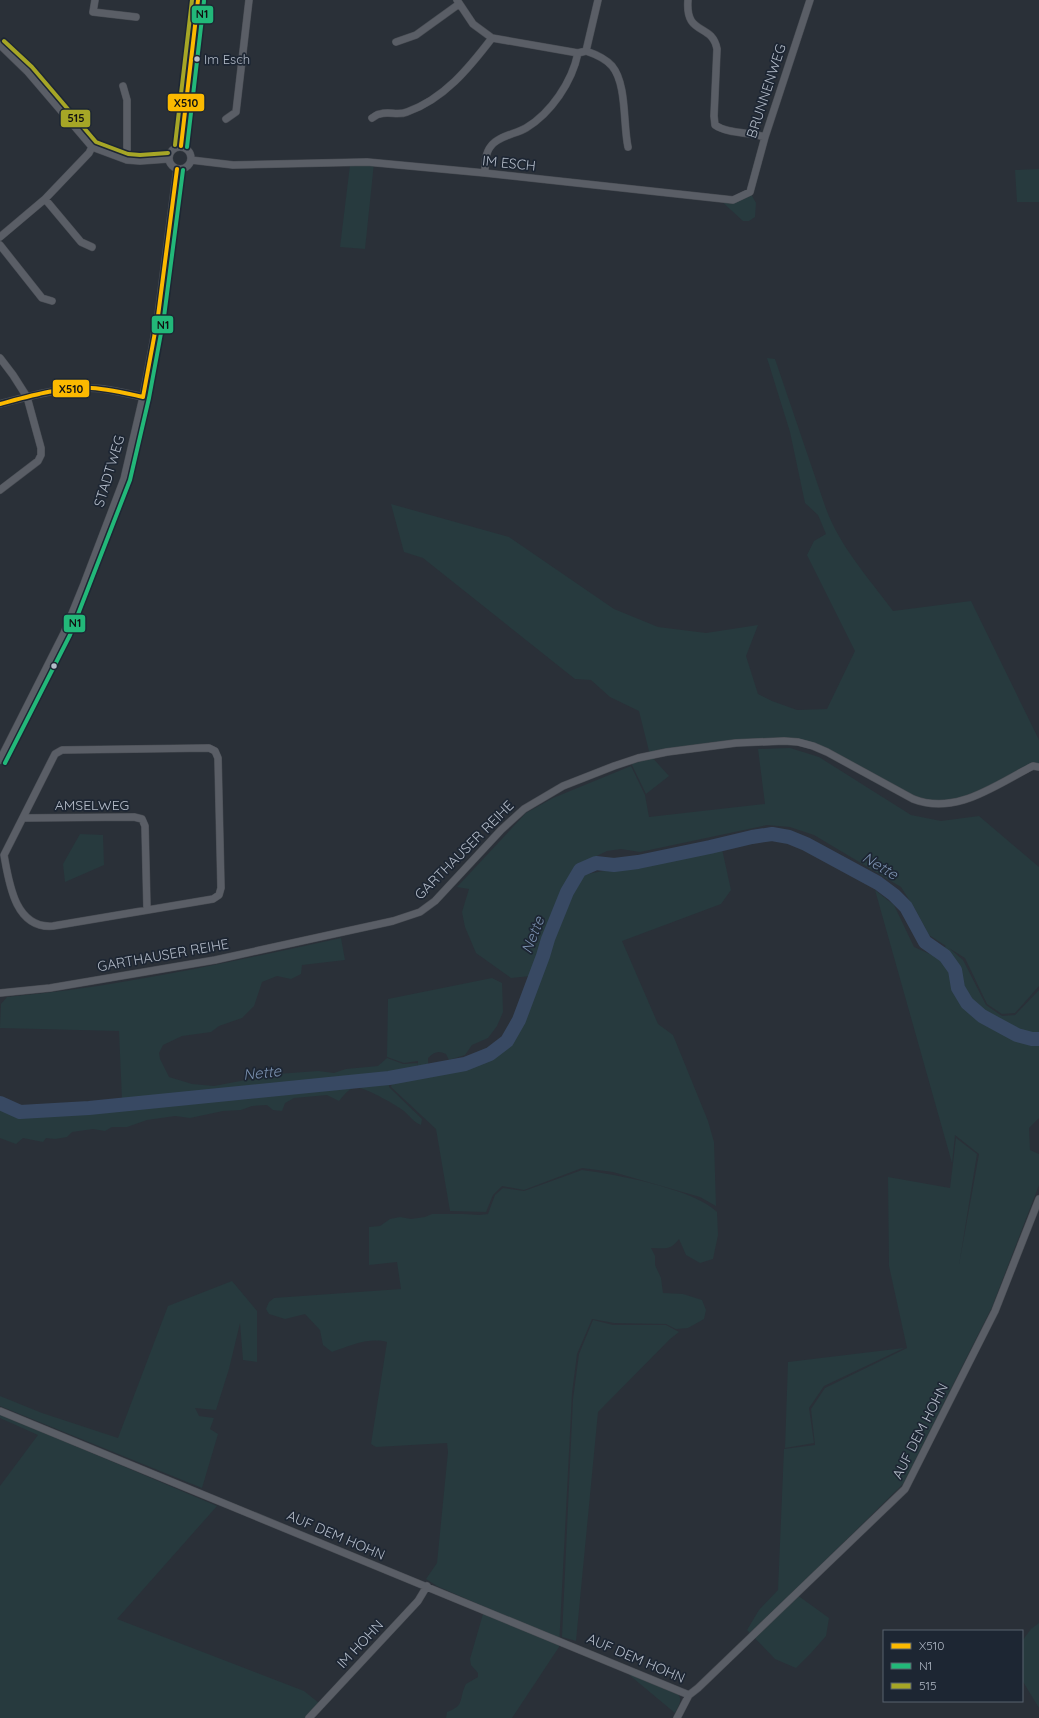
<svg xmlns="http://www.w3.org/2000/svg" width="1039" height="1718" font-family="Quicksand,sans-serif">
	<rect width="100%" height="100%" fill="#2a3038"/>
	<path fill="#273a3e" d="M374 163 365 249 340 247 350 165Z
		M1039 169V202H1017L1015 170Z
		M750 192 756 203 755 217 749 221H743L718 198 733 200Z
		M767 358 775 359 825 506C839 546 868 577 893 611L971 601 1039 740V767L973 797 926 804 827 752 784 741 650 755 669 776 646 794 630 761 650 755 639 711 610 697 591 680 575 679 423 558 404 552 391 504 509 537 614 609 658 627 706 633 758 625 746 656 758 694 772 701 797 710 827 709 855 651 807 555 814 541 826 534 818 515 805 503 790 432Z
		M790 748 819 757 911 815 941 821 979 816 1039 867V986L1015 1013 1002 1014 987 1004 965 958 949 948 963 960 986 1005 1002 1016 1015 1015 1039 990V1118L1029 1128 1030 1150 1039 1154V1185L992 1307 903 1484 793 1592 829 1618 826 1636 811 1653 796 1668 775 1659 747 1630 759 1610 778 1590 784 1449 815 1445 811 1409 825 1388 907 1348 889 1266 888 1177 950 1188 956 1138 977 1154 959 1265 979 1154 955 1135 952 1163 875 890 894 905 914 947 932 955 946 946 929 935 915 909 901 887 814 835 790 827 767 825 640 852 621 849 607 851 576 866 544 939 531 976 511 978 476 953 465 927 462 912 469 889 457 887 526 813 553 798 631 766 645 795 649 817 765 804 758 749Z
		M80 834 103 835 104 865 65 882 63 864Z
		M722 849 731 890 721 904 622 941 658 1024 673 1035 708 1121 714 1142 716 1206 700 1197 613 1172 582 1168 524 1190 502 1186 493 1195 486 1212 450 1211 436 1129 391 1087 392 1083C429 1076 470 1073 501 1049 507 1044 512 1036 517 1030L576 881 582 875Z
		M341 938 345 960 302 965 301 974 291 979 277 976 262 982 254 1006 242 1018 219 1026 211 1032 182 1036 163 1045 159 1053 160 1059 169 1077 192 1084 214 1086 277 1074 318 1071 334 1073 346 1069 378 1066 387 1058 403 1064 418 1063 417 1068 390 1082 389 1087 422 1119 421 1125C413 1122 410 1116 404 1111 396 1105 368 1089 359 1088 350 1086 344 1095 339 1101L327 1095 294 1098 285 1103 282 1111 273 1110 267 1105 252 1106 241 1110 223 1111 190 1118 175 1116 147 1120 127 1127H112L105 1131 93 1129 72 1132 67 1137 55 1139 46 1138 43 1142 23 1138 16 1144 0 1138V1100L21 1109 88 1105 122 1100 119 1031 0 1028 1 1004 7 997C120 987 230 962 341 938Z
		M492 978 502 983 503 1012 497 1026 488 1038 472 1045 465 1055 449 1060 446 1054C438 1050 434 1052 428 1058V1065L418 1067V1061L404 1063 387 1057 388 999Z
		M582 1170C615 1174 694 1189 717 1212L718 1235 713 1259 700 1263 686 1255 679 1239C670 1251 665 1248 651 1248L655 1256V1265L661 1278 663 1293 683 1294 702 1300 706 1310 704 1319 688 1328 676 1329 666 1324 614 1323 592 1319 577 1354 572 1393 559 1647 512 1718H446L447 1712C466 1705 458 1699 466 1684L478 1677V1673L471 1665 470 1659 485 1607 437 1586 426 1579 437 1563 448 1452 447 1443 376 1447 371 1444 387 1342C369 1337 349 1346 332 1352L323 1345 320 1330 305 1314 285 1319 269 1314 266 1309 269 1302 274 1298 401 1289 397 1262 369 1265V1227L380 1226 390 1219 400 1217 411 1219 425 1217 432 1214H464L479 1215 488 1214 495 1195 503 1188 524 1191Z
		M232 1281 257 1311V1362L243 1360 240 1323 229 1369 216 1410 195 1408 199 1416 214 1418 210 1429 218 1434 202 1488 0 1406V1396L42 1413 118 1438 168 1306Z
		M593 1320 613 1325H666L679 1332 670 1339 598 1412 576 1641 562 1637 573 1399 579 1354Z
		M904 1348 824 1386 809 1408 814 1443 785 1448 788 1362Z
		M0 1414 217 1506 117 1619 304 1691 319 1703 305 1718H0V1486L38 1435 0 1418Z
		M1039 1623V1708L1022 1680V1641L1031 1629Z
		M627 1673 678 1694C683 1700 678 1707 675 1713Z"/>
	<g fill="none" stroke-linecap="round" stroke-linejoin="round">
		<path stroke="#384963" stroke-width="14" d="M0 1103 20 1112 89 1108 389 1078 465 1064 490 1054 507 1041 519 1020 543 956 548 939 567 892 580 870 596 863 614 865 638 862 710 847 752 837 772 834 789 837 806 844 878 883 894 895 906 907 925 942 945 956 955 970 958 988 967 1003 982 1016 1017 1035 1032 1039H1039"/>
		<defs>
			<path id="street" d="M95 0 93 12 136 17
				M457 0 473 24 492 38 578 53
				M688 0C685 37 712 22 717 49L714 116 715 125C728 134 749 132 765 137
				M396 42 416 35 459 4
				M0 45 27 71 92 147 127 160 140 161 168 159
				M586 51 598 0
				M123 86 127 100V160
				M372 118C374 117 377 114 380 114 389 111 398 116 407 112 444 99 469 68 492 38
				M226 119 236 112 249 0
				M181 146 198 0
				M169 158a11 11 0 1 1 22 0a11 11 0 1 1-22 0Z
				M191 160 233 165 367 162 485 173 733 200 750 192 765 137 810 0
				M485 173C485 164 485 153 491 146 498 136 516 134 526 128 551 113 572 82 578 53L586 51C595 54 605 58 612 66 627 84 623 124 628 147
				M45 199 81 242 92 247
				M0 237 45 199 89 153 92 147
				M0 245 42 298 52 301
				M0 358 13 375 27 397 41 448V455L38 461 0 490
				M0 404C34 395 68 385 103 389 117 391 130 394 143 397
				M209 748 215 751 218 758 221 888 219 895 213 899 53 926C15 929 9 883 4 855L55 754 62 750Z
				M0 760 64 633 84 584 124 479 143 397 158 316 177 169
				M23 818 134 817 142 819 145 826 147 909
				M0 993 50 988 215 960 393 921 420 912 435 901 501 830 524 809 563 786 614 766 638 758 667 752 736 743 784 741 798 742 813 746 827 752 913 799C956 816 995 785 1033 766L1039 767
				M0 1411 689 1695
				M309 1718 418 1601 427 1586
				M677 1718 689 1695 698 1688 905 1489 995 1311 1039 1199"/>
		</defs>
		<use href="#street" stroke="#484c53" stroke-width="8"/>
		<use href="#street" stroke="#5a5e66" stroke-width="7"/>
		<defs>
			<path id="bus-1" d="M181 146 198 0
				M143 397 158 316 177 169
				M0 404C30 396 60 387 91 388 109 389 126 393 143 397"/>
			<path id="bus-2" d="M187 147 204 1
				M5 763 70 635 130 480 149 398 164 317 183 170"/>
			<path id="bus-3" d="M4 41 32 67 96 142 128 154 140 155 168 153
				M175 145 192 0"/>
		</defs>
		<use href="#bus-1" stroke="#1d2633" stroke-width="7"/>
		<use href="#bus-2" stroke="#1d2633" stroke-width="7"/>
		<use href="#bus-3" stroke="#1d2633" stroke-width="7"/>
		<use href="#bus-1" stroke="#fbb900" stroke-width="4"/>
		<use href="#bus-2" stroke="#22b879" stroke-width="4"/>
		<use href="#bus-3" stroke="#a6a626" stroke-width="4"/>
	</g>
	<g fill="#b4bcc9" stroke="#1d2633" stroke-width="1.5">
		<circle cx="197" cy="59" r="3.5"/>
		<circle cx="54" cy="666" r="3.5"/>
	</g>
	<g text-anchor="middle" stroke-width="3.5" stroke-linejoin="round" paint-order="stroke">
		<g font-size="13" fill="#b4bcc9" stroke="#1d2633" text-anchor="start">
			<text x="204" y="64">Im Esch</text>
		</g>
		<g font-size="14" fill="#b4bcc9" stroke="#1d2633">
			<text transform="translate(766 91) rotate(-72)" y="5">BRUNNENWEG</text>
			<text transform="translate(509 163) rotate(6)" y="5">IM ESCH</text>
			<text transform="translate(109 471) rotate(-73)" y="5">STADTWEG</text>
			<text x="92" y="810">AMSELWEG</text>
			<text transform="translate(464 850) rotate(-45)" y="5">GARTHAUSER REIHE</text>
			<text transform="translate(163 955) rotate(-10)" y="5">GARTHAUSER REIHE</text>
			<text transform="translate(920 1431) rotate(-63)" y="5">AUF DEM HOHN</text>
			<text transform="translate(336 1535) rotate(23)" y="5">AUF DEM HOHN</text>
			<text transform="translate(360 1644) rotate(-47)" y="5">IM HOHN</text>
			<text transform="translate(636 1658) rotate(23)" y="5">AUF DEM HOHN</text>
		</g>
		<g font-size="15" font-style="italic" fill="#7c92b1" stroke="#1d2633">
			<text transform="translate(880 866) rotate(31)" y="5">Nette</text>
			<text transform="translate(533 935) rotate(-69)" y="5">Nette</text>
			<text transform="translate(262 1073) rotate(-6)" y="5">Nette</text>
		</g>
	</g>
	<g stroke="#1d2633" stroke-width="1.5">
		<rect x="191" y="5" width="23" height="19" rx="4" fill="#22b879"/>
		<rect x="167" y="93" width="38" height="19" rx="4" fill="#fbb900"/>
		<rect x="60" y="109" width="31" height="19" rx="4" fill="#a6a626"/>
		<rect x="151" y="315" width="23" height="19" rx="4" fill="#22b879"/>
		<rect x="52" y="379" width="38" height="19" rx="4" fill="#fbb900"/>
		<rect x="63" y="614" width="23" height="19" rx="4" fill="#22b879"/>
	</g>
	<g font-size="11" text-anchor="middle" font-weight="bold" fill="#111">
		<text x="202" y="18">N1</text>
		<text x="186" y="107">X510</text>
		<text x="76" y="122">515</text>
		<text x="163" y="329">N1</text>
		<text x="71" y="393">X510</text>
		<text x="75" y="627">N1</text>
	</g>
	<rect x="883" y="1630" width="140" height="72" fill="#1d2633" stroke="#59626f"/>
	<rect x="891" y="1643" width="20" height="6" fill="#fbb900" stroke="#59626f"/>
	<text x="919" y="1650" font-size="12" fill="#b4bcc9">X510</text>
	<rect x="891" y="1663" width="20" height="6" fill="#22b879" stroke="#59626f"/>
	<text x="919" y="1670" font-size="12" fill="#b4bcc9">N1</text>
	<rect x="891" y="1683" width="20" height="6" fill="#a6a626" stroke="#59626f"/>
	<text x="919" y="1690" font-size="12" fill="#b4bcc9">515</text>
</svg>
